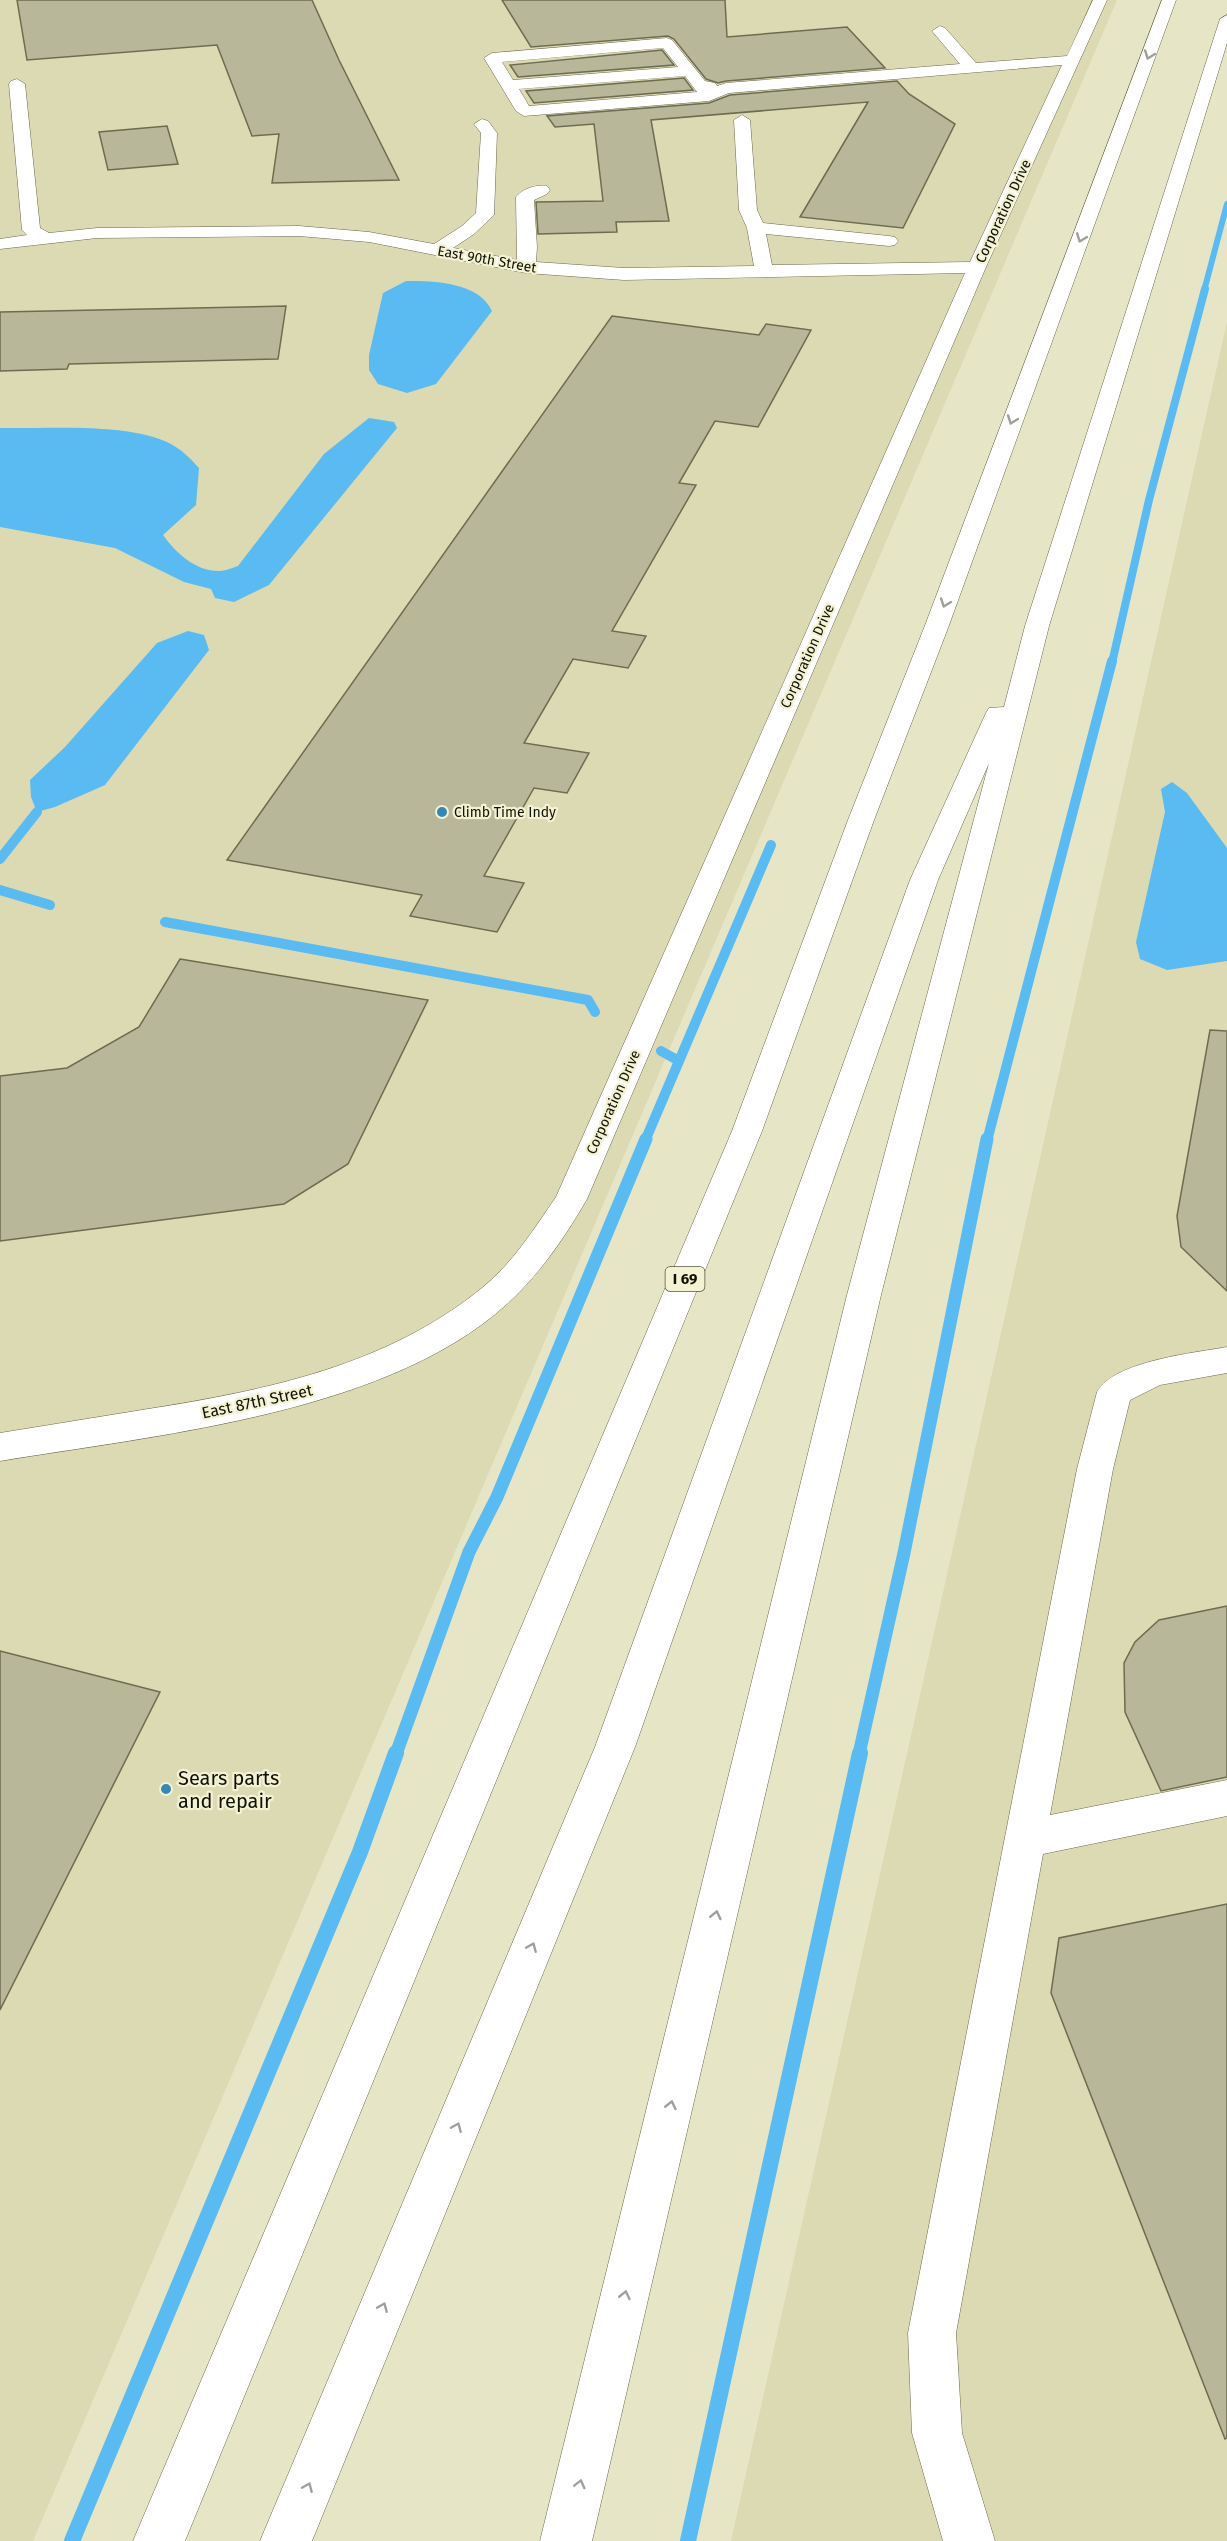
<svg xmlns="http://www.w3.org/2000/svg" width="1227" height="2541" font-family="'Fira Sans',sans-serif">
	<rect width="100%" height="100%" fill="#e6e5c5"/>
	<path fill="#dcdab3" d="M0 0H1117L33 2541H0Z
		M1227 322V2541H731Z"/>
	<path fill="#5abaf2" d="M406 281C434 281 479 282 492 311L436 384 407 393 378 384 369 370V355L383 293Z
		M369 418 394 422 397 428 269 585 234 602 215 598 211 589 184 582 115 548 0 527V428C48 429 129 422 171 444 182 450 191 459 199 468L196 505 163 535C176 553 195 571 219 571 225 571 232 568 238 566L324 454Z
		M188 631 204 635 209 650 105 785 55 807 37 812 31 797 30 780 65 747 157 643Z
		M1172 782 1187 793 1227 848V961L1167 970 1140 959 1136 942 1165 812 1161 789Z"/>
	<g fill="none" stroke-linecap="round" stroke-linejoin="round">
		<path stroke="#5abaf2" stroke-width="6" d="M1204 291 1227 204"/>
		<path stroke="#5abaf2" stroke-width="8" d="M1112 663 1149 500 1205 289"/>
		<path stroke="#5abaf2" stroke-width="10" d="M0 859 37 812
			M0 890 50 905
			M165 922 588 1000 595 1012
			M661 1051 679 1061
			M645 1141 771 845
			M987 1141 1112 661"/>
		<path stroke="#5abaf2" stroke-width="13" d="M396 1754 469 1552 497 1497 646 1139
			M859 1754 904 1553 987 1139"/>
		<path stroke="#5abaf2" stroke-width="16" d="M72 2541 360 1852 396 1753
			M688 2541 860 1753"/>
	</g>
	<path fill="#b8b799" stroke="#6d6c50" stroke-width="1.5" d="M17 0H312L339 60 399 180 272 183 279 134 252 136 217 45 27 60Z
		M502 0H725L727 37 847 27 885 68 726 81 718 83 706 79 674 39 668 36 531 47Z
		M662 50 674 65 518 77 510 65Z
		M684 78 693 90 534 103 526 91Z
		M897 81 909 94 955 124 903 228 800 217 868 102 651 120 669 221 616 222 617 232 538 234 536 202 603 201 594 124 555 127 547 116 709 103 730 95Z
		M167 126 178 164 108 170 99 132Z
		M286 306 278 359 69 364 67 369 0 371V312Z
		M612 316 759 335 766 324 811 330 758 427 715 421 679 483 696 485 612 631 646 636 628 668 573 659 524 743 589 753 567 793 534 788 484 876 524 883 497 932 410 916 422 895 227 860Z
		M180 959 428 1000 348 1164 284 1204 0 1241V1076L67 1068 139 1027Z
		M1210 1030 1227 1031V1291L1181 1247 1177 1216Z
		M1227 1606V1777L1161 1791 1125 1712 1124 1663 1135 1642 1159 1620Z
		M0 1651 160 1692 0 2010Z
		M1227 1904V2438L1225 2439 1051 1993 1059 1938Z"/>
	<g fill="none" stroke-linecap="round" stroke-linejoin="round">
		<defs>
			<path id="minor" d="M1093 0H1107L986 267 587 1199C565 1237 540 1274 507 1304 386 1414 157 1435 0 1461V1433C49 1425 99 1417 148 1409 267 1390 386 1366 482 1288 513 1263 534 1229 556 1197L965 273 624 280 526 273 369 242 299 236 97 238 0 249V239L27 235 22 230 9 84 11 81 17 79 25 84 40 228 49 233 97 228 299 226 369 232 434 244 462 226 476 213 481 133 474 124 482 119 488 121 497 133 494 215 474 234 453 248 517 260 516 197C522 189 537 184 547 186L550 190 547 194 534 200 537 247 536 262 624 268 754 266 747 228 739 210 734 120 742 115 750 120 757 210 763 223 889 236 895 237 898 241 895 245 889 246 766 234 772 265 970 262 1062 65 729 93 709 101 524 116 516 111 484 58 492 53 667 38 672 40 705 81 715 83 717 86 726 83 960 64 932 31 940 26 945 28 976 63 1067 56ZM663 48 678 67 513 80 502 62ZM685 76 697 92 529 106 519 89Z
				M1227 1347V1373L1160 1385 1130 1400 1113 1469 1050 1815 1227 1780V1816L1043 1854 956 2333 962 2433 995 2541H943L912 2433 908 2333 1077 1469 1097 1392C1114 1361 1194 1353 1227 1347Z"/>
			<path id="highway" d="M1162 0H1176L948 628 874 820 762 1131 185 2541H133L732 1131 848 820 924 628Z
				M1227 15V43L1049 626 881 1295 592 2541H540L847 1295 989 763 938 880 635 1747 312 2541H260L595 1747 910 880 986 713 989 708 1004 707 1025 626 1220 19Z"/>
		</defs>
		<use href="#minor" stroke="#6a684c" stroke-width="1"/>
		<use href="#highway" stroke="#6a684c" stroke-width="1"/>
		<use href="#minor" fill="#fff" fill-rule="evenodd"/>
		<use href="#highway" fill="#fff" fill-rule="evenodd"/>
	</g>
	<defs><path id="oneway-chevron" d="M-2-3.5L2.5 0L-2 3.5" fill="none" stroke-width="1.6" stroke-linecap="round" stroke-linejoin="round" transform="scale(1.5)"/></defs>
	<g stroke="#9f9f9b">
		<use href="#oneway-chevron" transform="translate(1149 55) rotate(110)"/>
		<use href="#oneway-chevron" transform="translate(1081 238) rotate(111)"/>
		<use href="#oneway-chevron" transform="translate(1012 420) rotate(110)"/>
		<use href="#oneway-chevron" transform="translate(945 603) rotate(110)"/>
		<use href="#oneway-chevron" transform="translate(716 1915) rotate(-77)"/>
		<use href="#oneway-chevron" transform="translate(532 1947) rotate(-67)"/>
		<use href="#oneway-chevron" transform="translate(671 2105) rotate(-77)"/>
		<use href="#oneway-chevron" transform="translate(457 2127) rotate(-67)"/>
		<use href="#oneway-chevron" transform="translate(625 2295) rotate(-77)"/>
		<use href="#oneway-chevron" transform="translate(383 2307) rotate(-67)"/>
		<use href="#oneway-chevron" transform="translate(580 2484) rotate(-76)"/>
		<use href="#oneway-chevron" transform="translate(308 2487) rotate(-67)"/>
	</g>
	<g fill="#3288b7" stroke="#f3f2d2" stroke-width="2">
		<circle cx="442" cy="812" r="6"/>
		<circle cx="166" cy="1789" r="6"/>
	</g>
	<g text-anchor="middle" stroke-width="4.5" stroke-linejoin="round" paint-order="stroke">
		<g font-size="14" fill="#101005" stroke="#f3f2d2">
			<text transform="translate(1003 211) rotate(-65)" y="5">Corporation Drive</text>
			<text transform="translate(487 259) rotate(10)" y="5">East 90th Street</text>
			<text transform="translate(807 656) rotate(-66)" y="5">Corporation Drive</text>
			<text transform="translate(613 1102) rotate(-66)" y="5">Corporation Drive</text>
		</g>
		<g font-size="14" fill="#101005" stroke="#f3f2d2" text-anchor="start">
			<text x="454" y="817">Climb Time Indy</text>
		</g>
		<rect fill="#f3f2d2" stroke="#545442" stroke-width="1.5" x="665.5" y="1267" width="39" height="24" rx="4.5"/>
		<g font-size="15" font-weight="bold" fill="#101005">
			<text x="685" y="1284">I 69</text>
		</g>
		<g font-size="16" fill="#101005" stroke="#f3f2d2">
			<text transform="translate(257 1401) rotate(-12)" y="6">East 87th Street</text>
		</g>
		<g font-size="20" fill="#101005" stroke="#f3f2d2" text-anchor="start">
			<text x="178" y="1785">Sears parts<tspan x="178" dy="23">and repair</tspan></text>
		</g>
	</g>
</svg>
